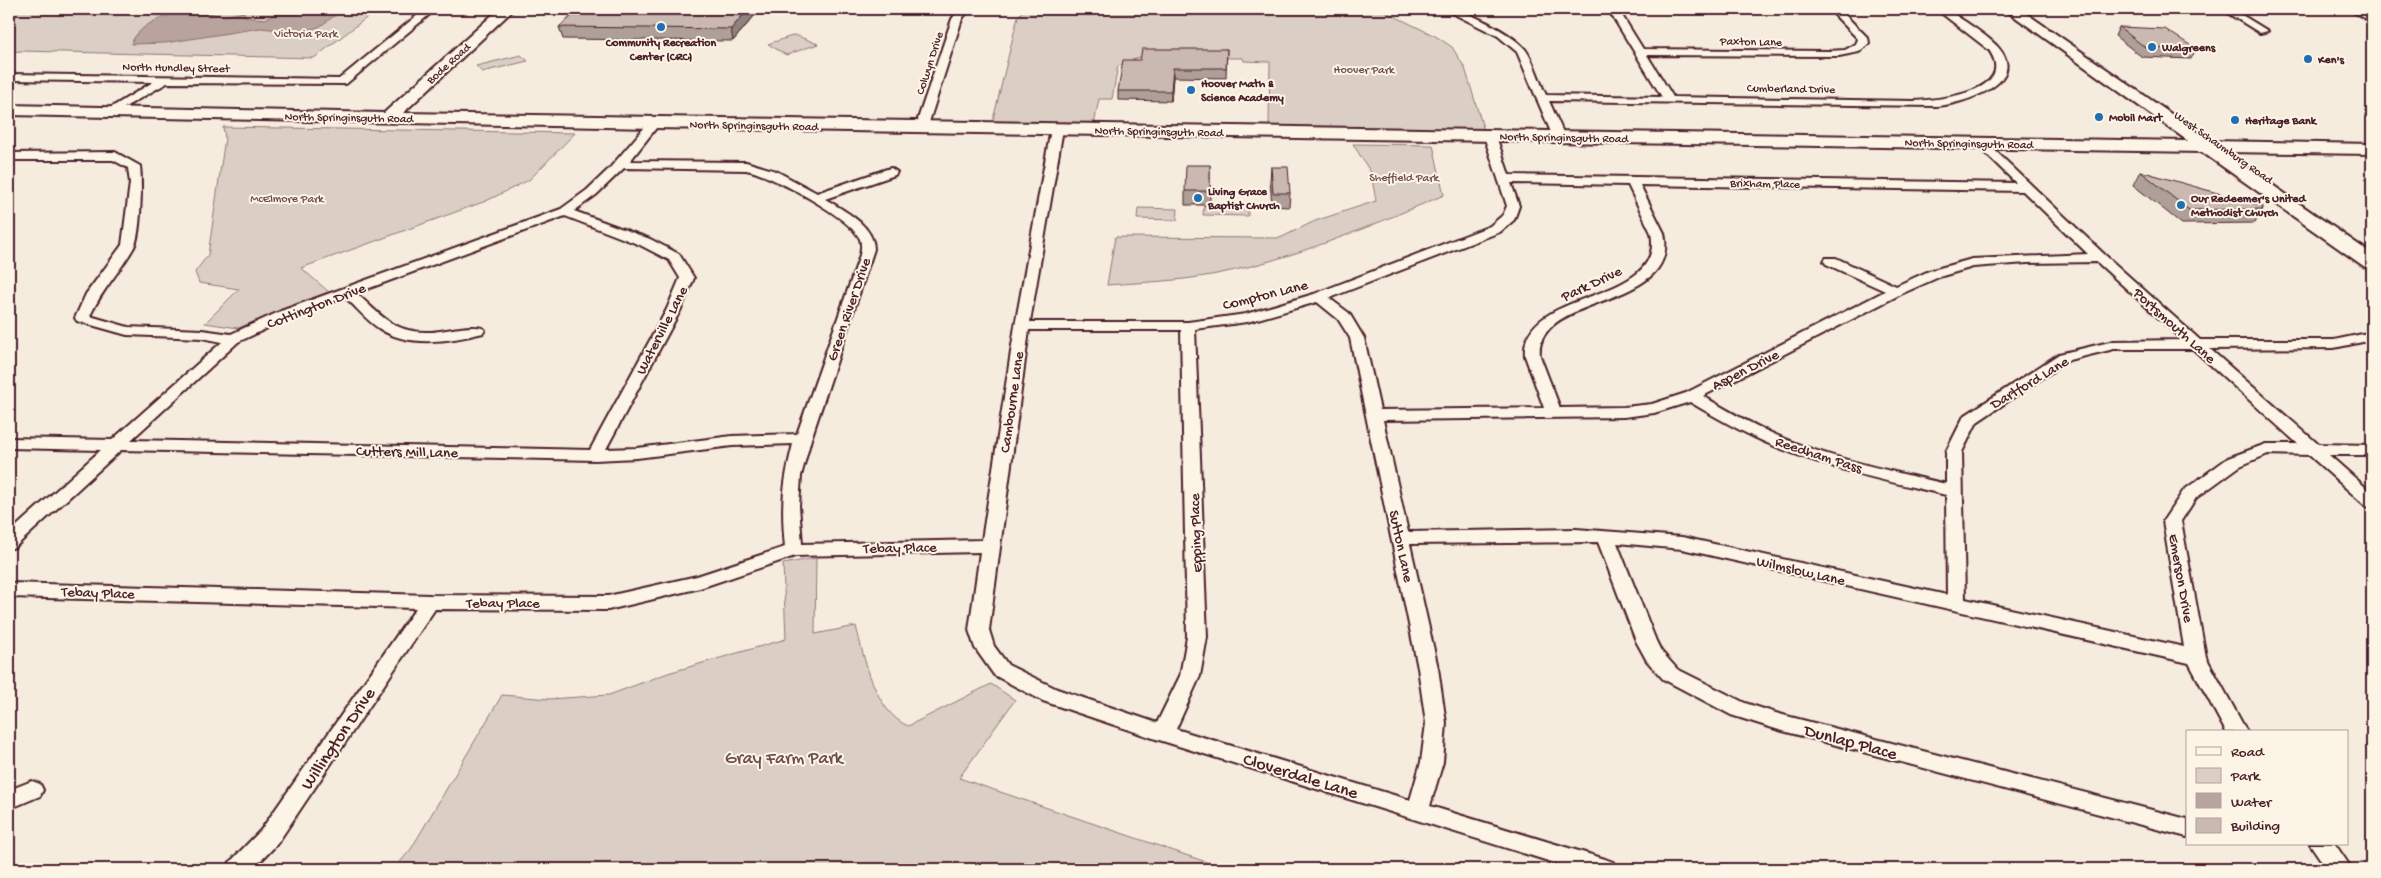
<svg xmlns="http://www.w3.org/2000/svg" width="2381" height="878" font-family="'Gochi Hand',sans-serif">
	<rect width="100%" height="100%" fill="#f5ecde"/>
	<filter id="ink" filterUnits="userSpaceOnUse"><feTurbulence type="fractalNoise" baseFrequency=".02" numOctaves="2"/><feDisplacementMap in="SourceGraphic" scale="10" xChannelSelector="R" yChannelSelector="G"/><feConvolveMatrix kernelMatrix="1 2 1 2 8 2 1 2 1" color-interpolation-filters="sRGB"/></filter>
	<g filter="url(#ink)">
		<path fill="#dbcec4" stroke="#927678" d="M9 9H378L314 58 20 51 9 52Z
			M1025 9H1380L1437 37 1452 47 1465 68 1484 131 1275 128 1269 124 1270 62 1244 61 1243 58 1140 57 1118 66 1112 99H1099L1094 125 992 124 1018 16Z
			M795 35 818 44 786 55 768 44Z
			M521 55 528 61 482 72 476 66Z
			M223 127 575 133 529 180 486 201 301 268 329 292 238 328 205 323 239 289 199 283 195 272 208 255 225 138Z
			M1353 144 1433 145 1444 195C1364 229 1271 269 1184 279 1158 282 1133 283 1107 285L1115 237 1280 238 1315 221 1376 201 1371 173Z
			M1204 205 1248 206V216L1203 215Z
			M1138 208 1178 209 1177 220 1137 219Z
			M816 558 815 634 856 626C864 658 875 712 908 726L991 684 1015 700 959 778 1227 869H394L411 849 502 695 549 699 609 695 668 673 786 639 783 564Z"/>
		<path fill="#b8a39e" stroke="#8c6e70" d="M287 9H344L319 27 301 32 260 28 165 43 131 44C139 22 175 10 197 11 205 11 213 15 221 15 228 16 237 13 244 12L246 17 265 19Z"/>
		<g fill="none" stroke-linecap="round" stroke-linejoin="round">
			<defs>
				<path id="street" d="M425 9H436L346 84 167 83 111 115 107 114V110L153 82 9 80V74L339 79Z
					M959 9H969L962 19 930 119 928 129H920L918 119 952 19Z
					M1444 9C1465 8 1511 33 1525 49 1534 61 1539 81 1546 95L1662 97 1608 9H1618L1643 49 1828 51 1845 50 1856 44 1858 39 1829 9H1839L1868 38 1869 43 1859 52 1839 56 1647 55 1673 97 1914 101C1939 100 2018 92 1989 50L1936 9H1947C1963 21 1983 32 1997 46 2032 83 1962 104 1936 106L1549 101 1565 137 1559 140 1553 137 1517 52 1498 36Z
					M2221 9H2232L2268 31 2260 33Z
					M2348 9H2360L2372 15V22Z
					M654 120 660 123 630 161 746 162 776 171 817 193 887 169 891 168 897 172 895 175 825 199C843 210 874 225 874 249L811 439 801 476 799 506 802 544 982 540 1015 326 1051 129 1057 126 1063 129 1030 322H1188L1246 314 1314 294 1490 226 1503 215 1507 206 1484 136 1490 133 1496 136 1509 175 2016 183 1975 143 1977 141H1985L2105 255 2200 340H2334L2372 332V340L2334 348 2210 349 2318 444 2372 445V455H2329L2372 493V508L2366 506 2309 455 2268 454 2240 466 2196 498 2181 521 2206 657 2247 732H2226L2189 663 1682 549 1617 543 1656 641 1661 651 1677 669 1745 703 1779 714 2187 819V837L1779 730 1731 715 1663 679 1647 661 1636 641 1598 542 1410 544 1438 668 1446 723 1443 762 1430 806 1605 859 1613 862 1616 869H1574L1156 739 1043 701 994 675 975 648 969 630 980 552 795 556 700 588 608 610 435 609 277 844 253 869H227L230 862 261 830 416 608 9 597V583L430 595 608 596 697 576 785 547C781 506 783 483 793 444L732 446 637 458 595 460 121 450 15 547 9 549V533L101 450 9 448V438L112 440 222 342 202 338 127 335 77 321 75 318 86 294 122 245 130 183 128 168 113 160H9V153L115 152 140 166C142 181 141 235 134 247 120 272 102 289 90 316L128 327 202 330 231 334 281 311 561 209 587 190 609 169 650 121ZM624 168 746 170C770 174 850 217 860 239 862 245 861 252 859 258L797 434 732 436 637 448 606 449 681 309 694 278 679 254 650 239 574 211 596 195ZM1511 183 1628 185 1651 233C1666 307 1519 286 1525 356L1544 408 1380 410 1364 338 1349 313 1329 298 1500 232 1514 220 1519 206ZM1640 185 2023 191 2088 254 1972 259 1929 271 1896 286 1836 258H1826L1824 261 1826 264 1885 291 1686 393 1652 404 1624 407 1560 408 1540 356C1533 292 1681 311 1664 233ZM565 216 640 245 669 260 680 278 667 309 590 450 131 440 238 342 291 317 345 297C356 307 367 321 380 329 409 348 451 341 483 333L485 330C480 322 441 332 429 332 393 333 381 315 356 293ZM2097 262 2183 340 2114 341 2059 354 1964 416 1946 452V484C1892 471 1836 460 1785 439 1756 427 1730 412 1703 396L1901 294 1939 277 1973 267 2027 263ZM1317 302 1338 319 1350 338 1418 668 1426 723 1421 762 1410 800 1176 729 1200 676 1207 637 1195 329 1247 322ZM1029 330H1181L1187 637 1180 676 1157 723 1057 689 1008 665 994 646 989 630ZM2114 349H2193L2298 444H2266L2228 458 2184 490 2163 521 2184 647 1965 599 1962 452 1977 422 2069 360ZM1690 402C1717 418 1745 434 1774 446 1829 469 1888 481 1946 495L1947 595 1682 537 1576 529 1408 532 1383 420 1624 417 1654 413Z
					M32 781 40 784 43 790 40 796 9 809V790Z
					M2310 844H2335L2352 869H2327Z"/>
				<path id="secondary" d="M499 9H514L403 113 2188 141 2004 9H2020L2210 141 2372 144V154L2225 152 2372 254V269L2365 267 2202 152 654 128 9 115V105L384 113Z"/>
			</defs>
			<use href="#street" stroke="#4a1f2b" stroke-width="4"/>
			<use href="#secondary" stroke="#4a1f2b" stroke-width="4"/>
			<use href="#street" fill="#fcf5e5" fill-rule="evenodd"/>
			<use href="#secondary" fill="#fcf5e5" fill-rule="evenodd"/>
		</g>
		<path fill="#ae9f98" stroke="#4a1f2b" d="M580 9H754L755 15 733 41 563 39 559 27Z
			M2119 27 2196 49 2191 59 2142 57 2115 36Z
			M1227 49 1226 78 1173 77 1171 101 1118 100V91L1140 60Z
			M1210 165V205H1185V191Z
			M1271 167 1290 193 1289 207 1272 206 1270 181Z
			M2140 171 2263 209 2255 223 2182 224 2133 185Z"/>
		<path fill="#8d827c" stroke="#4a1f2b" d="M748 9H754L755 15 733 41 731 29Z
			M1173 68V77L1171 101V91Z"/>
		<path fill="#cab9b1" stroke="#4a1f2b" d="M580 9H748L731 29 559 27Z
			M2119 27 2165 29 2196 49 2146 48Z
			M1142 49H1227L1226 68H1173L1171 91H1118L1123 60H1140Z
			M1186 165H1210V191H1185Z
			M1271 167H1288L1290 193H1273Z
			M2140 171 2263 206V209L2189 210Z"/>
	</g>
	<g fill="#1f6fb2" stroke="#fcf5e5" stroke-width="2">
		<circle cx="661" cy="27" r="5"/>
		<circle cx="2152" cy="47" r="5"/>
		<circle cx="2308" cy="59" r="5"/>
		<circle cx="1191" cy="90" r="5"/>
		<circle cx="2099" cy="117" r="5"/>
		<circle cx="2235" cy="120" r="5"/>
		<circle cx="1198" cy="198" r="5"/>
		<circle cx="2181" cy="205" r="5"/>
	</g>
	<g text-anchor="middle" stroke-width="4" stroke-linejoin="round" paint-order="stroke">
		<g font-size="12" fill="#6e4b51" stroke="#fcf5e5">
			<text x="306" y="37">Victoria Park</text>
			<text x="1364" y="73">Hoover Park</text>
			<text x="1404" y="181">Sheffield Park</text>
			<text x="287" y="202">McElmore Park</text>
		</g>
		<g font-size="12" fill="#4a1f2b" stroke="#fcf5e5">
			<text transform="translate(1751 41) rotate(1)" y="4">Paxton Lane</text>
			<text transform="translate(448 63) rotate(-42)" y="4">Bode Road</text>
			<text transform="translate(929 63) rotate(-72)" y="4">Colwyn Drive</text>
			<text transform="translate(176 67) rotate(1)" y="4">North Hundley Street</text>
			<text transform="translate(1791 88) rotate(1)" y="4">Cumberland Drive</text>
			<text transform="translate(349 117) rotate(1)" y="4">North Springinsguth Road</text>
			<text transform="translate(754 125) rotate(1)" y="4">North Springinsguth Road</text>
			<text transform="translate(1159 131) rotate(1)" y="4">North Springinsguth Road</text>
			<text transform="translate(1564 137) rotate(1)" y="4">North Springinsguth Road</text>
			<text transform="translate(1969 143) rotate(1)" y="4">North Springinsguth Road</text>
			<text transform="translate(2224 147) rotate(35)" y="4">West Schaumburg Road</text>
			<text transform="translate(1765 183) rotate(1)" y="4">Brixham Place</text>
		</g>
		<g font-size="12" font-weight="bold" fill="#4a1f2b" stroke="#fcf5e5" text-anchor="start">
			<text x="661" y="46" text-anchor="middle">Community Recreation<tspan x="661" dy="14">Center (CRC)</tspan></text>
			<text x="2162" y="51">Walgreens</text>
			<text x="2318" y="63">Ken's</text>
			<text x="1201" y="87">Hoover Math &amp;<tspan x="1201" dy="14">Science Academy</tspan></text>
			<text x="2109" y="121">Mobil Mart</text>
			<text x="2245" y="124">Heritage Bank</text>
			<text x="1208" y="195">Living Grace<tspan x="1208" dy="14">Baptist Church</tspan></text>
			<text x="2191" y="202">Our Redeemer's United<tspan x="2191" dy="14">Methodist Church</tspan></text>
		</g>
		<g font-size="15" fill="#4a1f2b" stroke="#fcf5e5">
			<text transform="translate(1591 283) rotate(-25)" y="5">Park Drive</text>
			<text transform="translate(1265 294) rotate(-14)" y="5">Compton Lane</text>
			<text transform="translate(316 305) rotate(-21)" y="5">Cottington Drive</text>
			<text transform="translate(848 309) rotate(-71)" y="5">Green River Drive</text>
			<text transform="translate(2175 325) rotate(42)" y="5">Portsmouth Lane</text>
			<text transform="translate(661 330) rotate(-63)" y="5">Waterville Lane</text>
			<text transform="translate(1745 369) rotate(-27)" y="5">Aspen Drive</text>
			<text transform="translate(2029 382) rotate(-31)" y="5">Dartford Lane</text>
			<text transform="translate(1011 402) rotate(-82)" y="5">Cambourne Lane</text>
			<text transform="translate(407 451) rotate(1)" y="5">Cutters Mill Lane</text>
			<text transform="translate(1819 454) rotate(18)" y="5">Reedham Pass</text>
			<text transform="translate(1195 533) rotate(-92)" y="5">Epping Place</text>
			<text transform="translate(1402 546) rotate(78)" y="5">Sutton Lane</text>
			<text transform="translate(900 547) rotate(-1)" y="5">Tebay Place</text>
			<text transform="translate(1801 570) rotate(13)" y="5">Wilmslow Lane</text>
			<text transform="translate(2182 578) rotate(80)" y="5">Emerson Drive</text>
			<text transform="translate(98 592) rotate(2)" y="5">Tebay Place</text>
			<text x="503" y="607">Tebay Place</text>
		</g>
		<g font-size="18" fill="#4a1f2b" stroke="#fcf5e5">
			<text transform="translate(337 738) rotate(-56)" y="6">Willington Drive</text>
			<text transform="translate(1851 741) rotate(15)" y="6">Dunlap Place</text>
			<text transform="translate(1301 775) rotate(17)" y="6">Cloverdale Lane</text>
		</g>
		<g font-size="18" fill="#6e4b51" stroke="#fcf5e5">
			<text x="784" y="763">Gray Farm Park</text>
		</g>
	</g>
	<rect width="2381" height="878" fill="none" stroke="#fcf5e5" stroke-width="30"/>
	<rect x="15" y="15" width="2351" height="848" fill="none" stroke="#4a1f2b" stroke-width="2" filter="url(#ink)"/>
	<rect x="2186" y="730" width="162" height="115" fill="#fcf5e5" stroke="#b59f9b"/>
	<rect x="2196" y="747" width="25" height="8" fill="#fcf5e5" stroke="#b59f9b"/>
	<text x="2231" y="756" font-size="15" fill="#4a1f2b">Road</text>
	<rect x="2196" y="768" width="25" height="15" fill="#dbcec4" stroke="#b59f9b"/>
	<text x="2231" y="780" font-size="15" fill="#4a1f2b">Park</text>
	<rect x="2196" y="793" width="25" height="15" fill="#b8a39e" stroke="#b59f9b"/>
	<text x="2231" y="806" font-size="15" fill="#4a1f2b">Water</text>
	<rect x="2196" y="818" width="25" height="15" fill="#cab9b1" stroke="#b59f9b"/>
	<text x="2231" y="830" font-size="15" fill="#4a1f2b">Building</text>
</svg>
